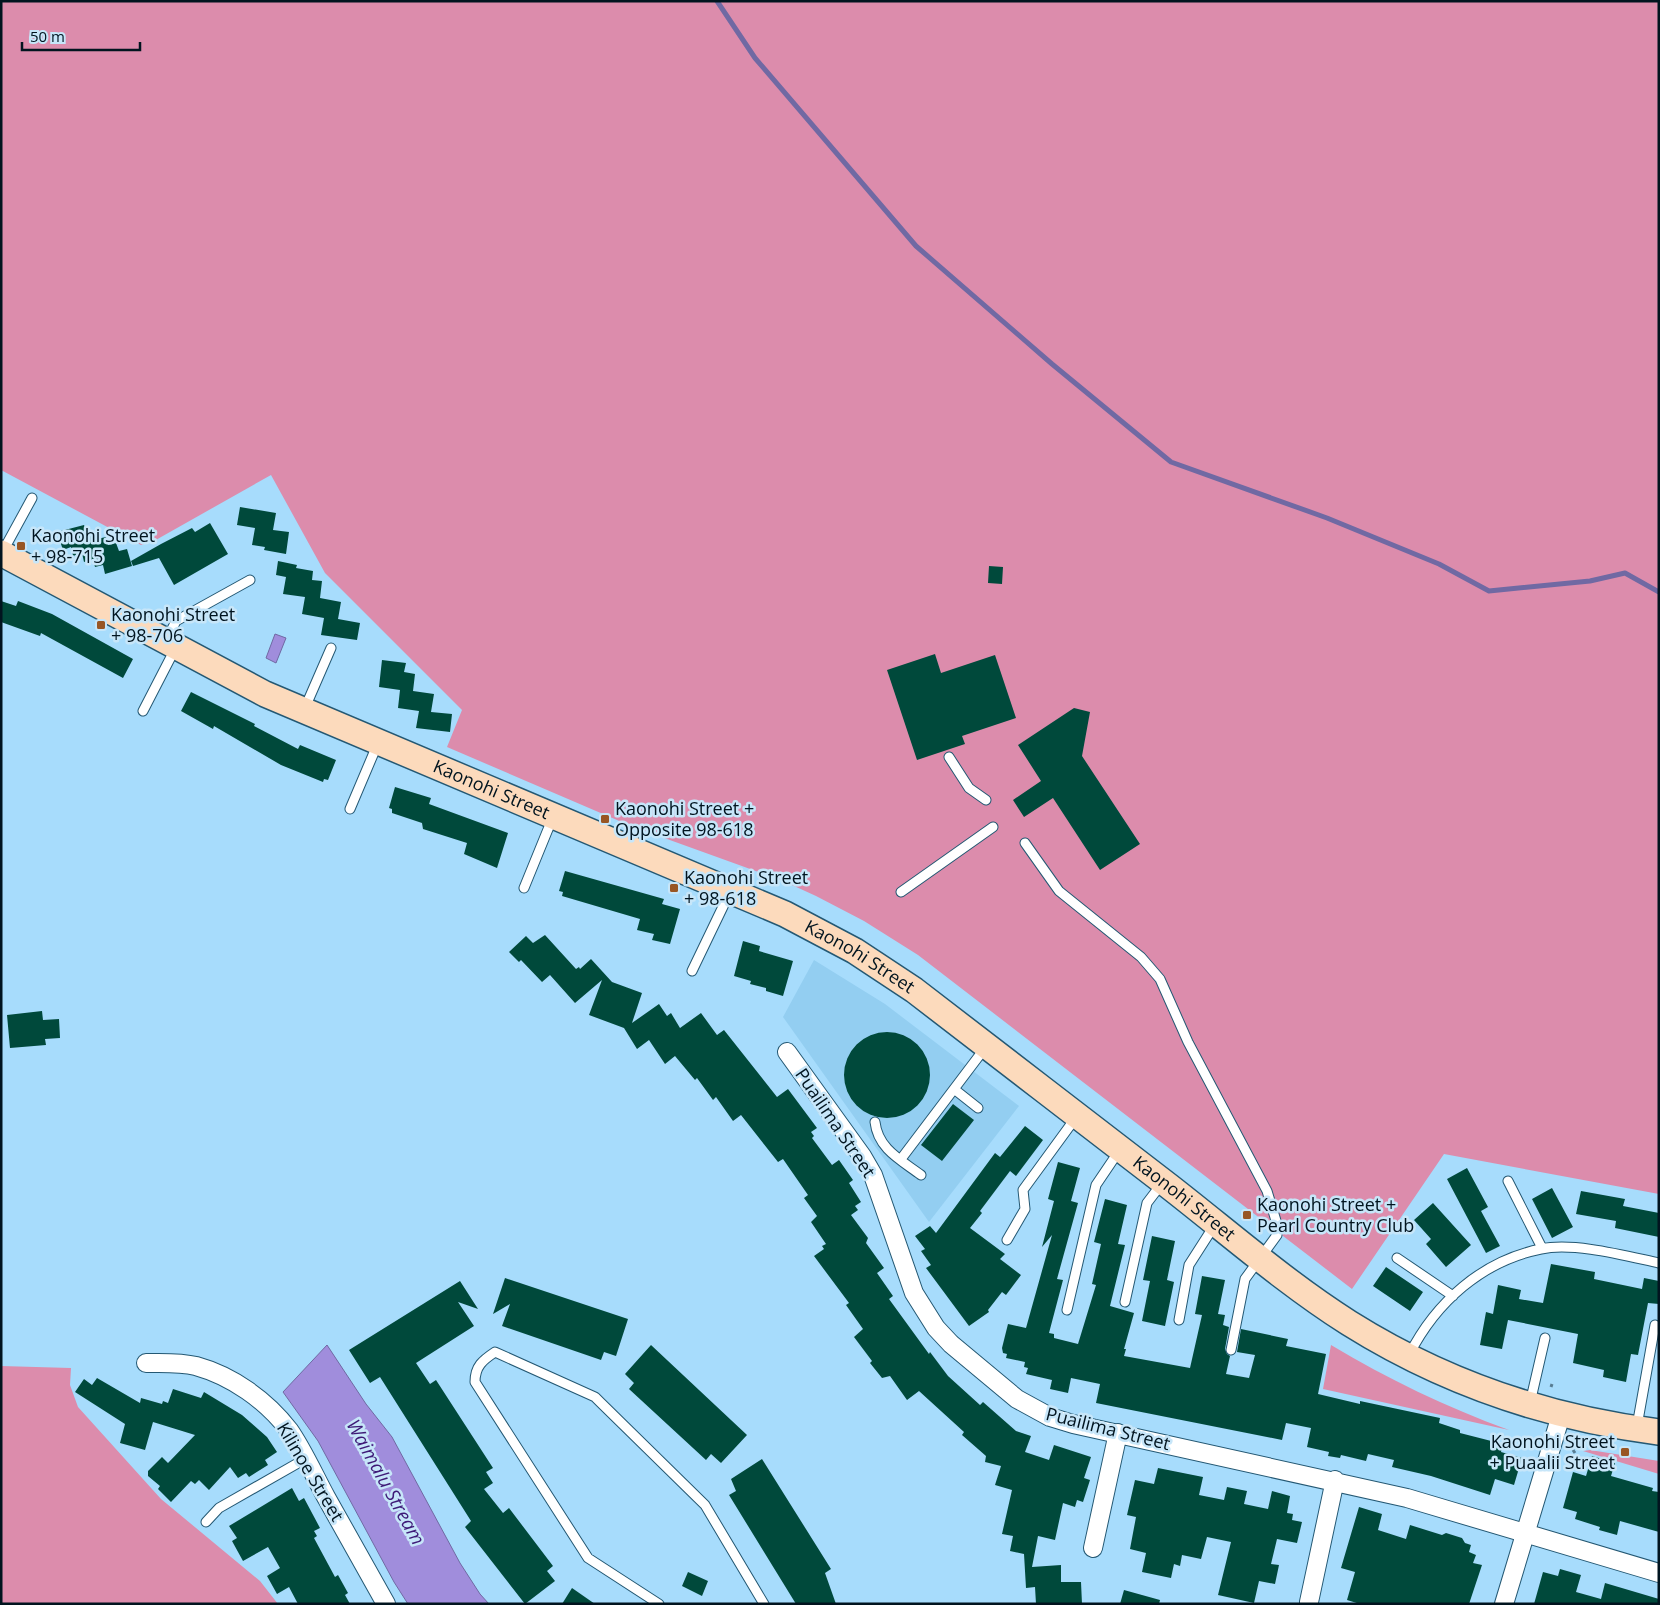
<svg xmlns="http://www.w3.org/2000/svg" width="1660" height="1605" font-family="'Open Sans',sans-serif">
	<rect width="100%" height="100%" fill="#a7dcfc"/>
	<path fill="#93cef1" d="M814 960 885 1004 1019 1106 929 1222 783 1017Z"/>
	<path fill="#dc8cac" d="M1 1H1659V1194L1444 1154 1352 1289 918 955 864 921 816 896 781 880 631 826 447 747 462 710 325 573 271 475 154 541 141 545 1 470Z
		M1331 1345C1388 1379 1446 1407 1509 1430L1323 1389Z
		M1 1366 71 1368 70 1385 78 1407 161 1499 260 1581 278 1604H1Z
		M1590 1450 1659 1461V1474L1583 1451Z"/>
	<path fill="#a08ddc" stroke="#7069a3" d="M275 634 286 638 276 663 266 658Z
		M327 1345 366 1404 392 1437 460 1563 480 1594 489 1604H408L394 1582 318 1441 283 1392Z"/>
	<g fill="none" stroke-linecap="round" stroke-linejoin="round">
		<path stroke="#7069a3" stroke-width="5" d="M717 1 755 58 916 246 1052 364 1171 462 1327 518 1439 564 1489 591 1590 581 1625 573 1659 592"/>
	</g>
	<path fill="#00493b" d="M240 507 276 513 273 530 289 532 286 554 264 550 265 547 252 545 255 528 237 525Z
		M210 523 228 554 174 585 159 558 133 566 131 561 161 544 192 528 195 532Z
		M84 525 87 533 95 531 97 539 106 537 108 545 116 543 119 551 127 549 132 566 105 574 103 565 95 567 93 559 84 562 82 553 73 556 71 547 63 550 57 532Z
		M278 561 297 565 296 568 313 571 312 580 322 581 320 598 341 602 338 619 360 623 357 640 321 635 324 618 302 614 305 597 283 594 286 577 276 575Z
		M989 566 1003 567 1002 584 988 583Z
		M1 601 16 606 18 601 52 614 133 659 123 678 41 633 40 636 1 622Z
		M935 654 941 673 995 655 1016 718 962 736 965 744 917 760 887 670Z
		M382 660 406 663 404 672 415 674 413 691 434 694 431 712 452 714 450 732 416 728 419 711 398 708 400 690 379 687Z
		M191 692 255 724 254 726 298 749 300 745 336 760 328 780 324 779 323 782 281 765 214 726 213 729 181 711Z
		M1074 708 1090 712 1082 756 1140 844 1100 870 1053 798 1024 817 1013 800 1041 781 1018 745Z
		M395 787 431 798 429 804 508 833 497 868 464 854 467 843 423 829 422 823 392 813V809L389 808Z
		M565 871 664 899 662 904 680 909 670 944 652 940 654 934 637 930 640 919 562 896 563 892 559 891Z
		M545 935 576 969 579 967 580 969 591 959 612 982 642 993 632 1023 659 1004 667 1016 671 1013 680 1028 701 1013 717 1035 724 1030 777 1097 788 1089 817 1128 811 1132 814 1136 812 1138 832 1165 839 1160 853 1180 849 1183 861 1202 855 1206 858 1210 851 1215 868 1238 866 1243 884 1268 877 1273 893 1296 889 1299 929 1354 930 1352 948 1376 980 1405 983 1402 1016 1431 1031 1436 1025 1452 1049 1460 1054 1445 1091 1457 1084 1478 1090 1480 1083 1502 1077 1500 1075 1507 1063 1503 1055 1540 1038 1536 1032 1567 1061 1565V1582H1081L1082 1604H1036L1035 1587 1026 1588 1024 1554 1010 1551 1013 1536 1002 1534 1012 1490 995 1485 1001 1466 985 1462 986 1456 962 1435 964 1432 919 1391 907 1400 890 1376 882 1378 870 1363 872 1361 854 1337 863 1329 846 1305 849 1303 814 1256 824 1249 822 1246 826 1244 811 1222 817 1216 804 1198 808 1195 783 1159 778 1162 741 1115 733 1121 716 1097 713 1100 697 1078 695 1080 675 1056 665 1064 649 1040 637 1049 624 1028 589 1015 602 980 575 1003 550 975 542 982 521 960 519 962 509 952 526 936 533 943Z
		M743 941 760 946 759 951 793 961 783 996 766 991V988L750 984 751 981 734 976Z
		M42 1011 43 1020 59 1019 60 1038 45 1039 46 1045 10 1048 7 1015Z
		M844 1075a43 43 0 1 1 86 0a43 43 0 1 1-86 0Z
		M953 1104 974 1120 942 1161 921 1145Z
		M1025 1126 1043 1140 1016 1176 1010 1171 980 1211 982 1213 970 1228 1005 1254 1000 1259 1021 1275 1006 1295 1002 1292 988 1310 989 1312 969 1326 926 1268 931 1265 921 1251 925 1249 915 1236 930 1226 936 1233 995 1153 1000 1157Z
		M1058 1162 1080 1168 1071 1201 1078 1203 1057 1279 1063 1280 1049 1333 1054 1334V1338L1078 1344 1096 1285 1092 1284 1101 1244 1094 1242 1105 1199 1127 1205 1118 1244 1125 1245 1110 1306 1134 1313 1124 1349H1126L1124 1356 1190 1368 1202 1315 1195 1314 1202 1276 1225 1280 1218 1314 1225 1315 1223 1325 1229 1327 1225 1349 1227 1354 1230 1356 1226 1374 1249 1378 1255 1355 1237 1352 1241 1329 1288 1339 1286 1346 1326 1354 1318 1394 1360 1404V1401L1440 1418 1439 1423 1460 1430V1433L1503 1444 1501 1452 1522 1458 1514 1485 1495 1479 1490 1495 1431 1476 1392 1467 1394 1460 1368 1454 1366 1461 1341 1455 1340 1458 1328 1456 1329 1452 1307 1447 1311 1428 1286 1423 1282 1440 1096 1403 1100 1384 1071 1378 1068 1393 1050 1389 1052 1380 1026 1374 1028 1368 1024 1367 1025 1362 1006 1358 1007 1354 1003 1353 1002 1348 1008 1324 1026 1328 1052 1235 1042 1247 1054 1201 1048 1199Z
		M1467 1168 1488 1207 1481 1211 1500 1246 1486 1253 1447 1179Z
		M1552 1188 1573 1227 1552 1238 1532 1199Z
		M1581 1191 1625 1199 1623 1206 1659 1213V1237L1615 1228 1616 1221 1576 1214Z
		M1433 1203 1471 1245 1446 1267 1426 1244 1431 1239 1414 1220Z
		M1152 1236 1175 1241 1167 1280 1174 1282 1165 1326 1142 1321 1150 1281 1143 1280Z
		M1551 1264 1595 1272 1594 1279 1642 1289 1644 1278 1659 1281V1304L1648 1303 1638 1355 1631 1354 1626 1382 1603 1377 1604 1370 1573 1363 1578 1334 1508 1320 1502 1349 1480 1345 1486 1312 1493 1314 1498 1285 1521 1290 1519 1299 1543 1303Z
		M1386 1267 1423 1292 1410 1311 1373 1286Z
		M505 1278 628 1319 616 1356 604 1352 601 1360 502 1326 510 1304 493 1314Z
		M460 1281 478 1309 458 1302 474 1326 416 1363 430 1384 436 1380 493 1468 486 1472 493 1483 484 1489 503 1513 509 1508 553 1566 547 1571 555 1581 525 1604 465 1527 471 1521 380 1377 370 1383 349 1350Z
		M651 1345 747 1435 721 1463 711 1454 706 1460 629 1389 634 1383 625 1374Z
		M97 1378 140 1403 141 1398 162 1404 163 1401 168 1403 173 1389 201 1398 204 1392 242 1415 267 1437 277 1452 265 1460 268 1465 249 1477 246 1473 238 1478 230 1467 209 1490 199 1480 195 1484 191 1481 171 1502 158 1489 160 1486 148 1476V1471L162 1457 168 1463 195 1435 153 1422 145 1450 120 1443 125 1424 75 1392 84 1379 92 1385Z
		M1592 1456 1615 1463 1611 1476 1653 1488 1652 1491 1659 1492V1532L1620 1521 1617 1535 1599 1530 1600 1527 1575 1519 1577 1512 1563 1508 1573 1472 1586 1476Z
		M762 1459 831 1569 825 1573 836 1604H796L729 1495 736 1491 731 1479Z
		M1158 1468 1203 1477 1199 1495 1224 1500 1227 1487 1247 1491 1244 1504 1268 1509 1272 1491 1290 1496 1287 1513 1293 1514 1292 1520 1302 1522 1297 1543 1277 1539 1271 1564 1279 1565 1275 1584 1259 1581 1254 1603 1218 1595 1231 1542 1207 1537 1201 1559 1182 1555 1180 1566 1174 1564 1171 1578 1142 1572 1146 1553 1130 1549 1136 1517 1127 1515 1135 1480 1154 1484Z
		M292 1488 299 1501 304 1498 320 1528 314 1531 317 1536 314 1538 335 1577 338 1575 348 1593 345 1595 350 1604H298L289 1587 277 1594 267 1576 280 1568 268 1547 243 1561 232 1541 237 1538 229 1526Z
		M1359 1507 1382 1514 1378 1530 1406 1539 1410 1525 1442 1535 1446 1533 1462 1538 1465 1543 1471 1545 1469 1552 1476 1555 1473 1563 1482 1565 1469 1604H1360L1347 1600 1355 1572 1341 1568Z
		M1560 1569 1581 1575 1576 1592 1601 1599 1605 1583 1659 1599V1604H1534L1543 1572 1558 1576Z
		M688 1572 708 1581 702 1596 682 1586Z
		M572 1588 595 1604H562Z
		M1124 1590 1160 1600 1159 1604H1120Z"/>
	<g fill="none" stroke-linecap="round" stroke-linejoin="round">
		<defs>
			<path id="lane" d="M3 551 32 498
				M167 639 176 621 250 580
				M304 710 331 648
				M143 711 175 649
				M949 757 969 788 986 800
				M350 809 378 743
				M1025 843 1059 891 1141 957 1160 979 1188 1042 1267 1191 1277 1224V1235L1245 1279 1231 1350
				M524 888 553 817
				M901 892 993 827
				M692 971 730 892
				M954 1089 978 1108
				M875 1122C878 1149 901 1160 921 1175
				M901 1159 985 1048
				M1508 1181 1542 1248
				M1007 1240 1025 1209 1023 1190 1077 1116
				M1397 1258 1453 1296
				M1125 1302 1147 1203 1163 1182
				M1067 1310 1096 1185 1119 1151
				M1179 1320 1189 1265 1214 1226
				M1409 1355C1436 1302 1482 1261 1541 1249 1574 1242 1626 1256 1659 1263
				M1530 1403 1545 1338
				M1637 1426 1655 1325
				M206 1522 219 1508 305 1459
				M659 1604 588 1558 475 1382C475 1366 483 1360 495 1352L595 1397 600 1402 705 1505 764 1604"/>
			<path id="street" d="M787 1052 862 1156 873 1175 914 1293 936 1328 951 1344 1017 1399 1050 1417 1073 1424 1407 1498 1659 1573
				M146 1363C162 1363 180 1362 196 1366 232 1376 266 1400 289 1430 303 1450 314 1475 326 1497 346 1532 366 1568 386 1604
				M1093 1548 1118 1433
				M1309 1602 1335 1480
				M1504 1604 1561 1415"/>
			<g id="secondary">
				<path id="s1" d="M1 553 265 694 785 914 855 951 914 990C999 1056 1085 1121 1170 1187 1229 1233 1286 1283 1349 1323 1443 1382 1548 1418 1659 1432"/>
			</g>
		</defs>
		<use href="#lane" stroke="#245873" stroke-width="11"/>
		<use href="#street" stroke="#245873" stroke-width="20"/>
		<use href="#secondary" stroke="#245873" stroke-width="28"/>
		<path stroke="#587d93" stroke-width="3" stroke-dasharray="5 2.5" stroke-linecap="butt" d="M1551 1387 1552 1384
			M1527 1441 1531 1439
			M1573 1450 1575 1453"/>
		<use href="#lane" stroke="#fff" stroke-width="9"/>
		<use href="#street" stroke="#fff" stroke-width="18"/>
		<use href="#secondary" stroke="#fcdabc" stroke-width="25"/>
	</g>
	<g fill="#985624" stroke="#c7e6f9" stroke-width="2">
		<rect x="16" y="541" width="10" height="10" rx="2.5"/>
		<rect x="96" y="620" width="10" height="10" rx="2.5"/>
		<rect x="600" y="814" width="10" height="10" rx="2.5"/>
		<rect x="669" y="883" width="10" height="10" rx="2.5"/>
		<rect x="1242" y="1210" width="10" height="10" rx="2.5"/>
		<rect x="1620" y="1447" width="10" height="10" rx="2.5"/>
	</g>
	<g text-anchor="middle" stroke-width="5" stroke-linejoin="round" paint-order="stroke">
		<g font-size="18" fill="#01141f" stroke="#c7e6f9" text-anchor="start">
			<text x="31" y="542">Kaonohi Street<tspan x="31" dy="21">+ 98-715</tspan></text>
			<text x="111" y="621">Kaonohi Street<tspan x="111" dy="21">+ 98-706</tspan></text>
			<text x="615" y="815">Kaonohi Street +<tspan x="615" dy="21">Opposite 98-618</tspan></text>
			<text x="684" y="884">Kaonohi Street<tspan x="684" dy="21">+ 98-618</tspan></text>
			<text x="1257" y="1211">Kaonohi Street +<tspan x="1257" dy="21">Pearl Country Club</tspan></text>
			<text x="1615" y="1448" text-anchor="end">Kaonohi Street<tspan x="1615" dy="21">+ Puaalii Street</tspan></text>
		</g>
		<g font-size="18" fill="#01141f" stroke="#c7e6f9">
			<text dy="6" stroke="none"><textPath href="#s1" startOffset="545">Kaonohi Street</textPath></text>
			<text dy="6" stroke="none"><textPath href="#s1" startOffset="950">Kaonohi Street</textPath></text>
			<text transform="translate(835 1123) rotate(56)" y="6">Puailima Street</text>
			<text dy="6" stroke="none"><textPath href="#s1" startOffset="1355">Kaonohi Street</textPath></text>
			<text transform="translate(1108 1429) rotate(14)" y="6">Puailima Street</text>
			<text transform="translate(310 1472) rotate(59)" y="6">Kilinoe Street</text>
		</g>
		<g font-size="19" font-style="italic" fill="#3e1a77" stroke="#c7e6f9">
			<text transform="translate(386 1482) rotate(61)" y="7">Waimalu Stream</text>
		</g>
	</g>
	<rect width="1660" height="1605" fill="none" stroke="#01141f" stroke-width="5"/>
	<path d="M22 42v8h118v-8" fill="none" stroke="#01141f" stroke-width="2.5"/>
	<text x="30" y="42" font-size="15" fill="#01141f" stroke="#c7e6f9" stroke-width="4" paint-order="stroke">50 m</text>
</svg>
